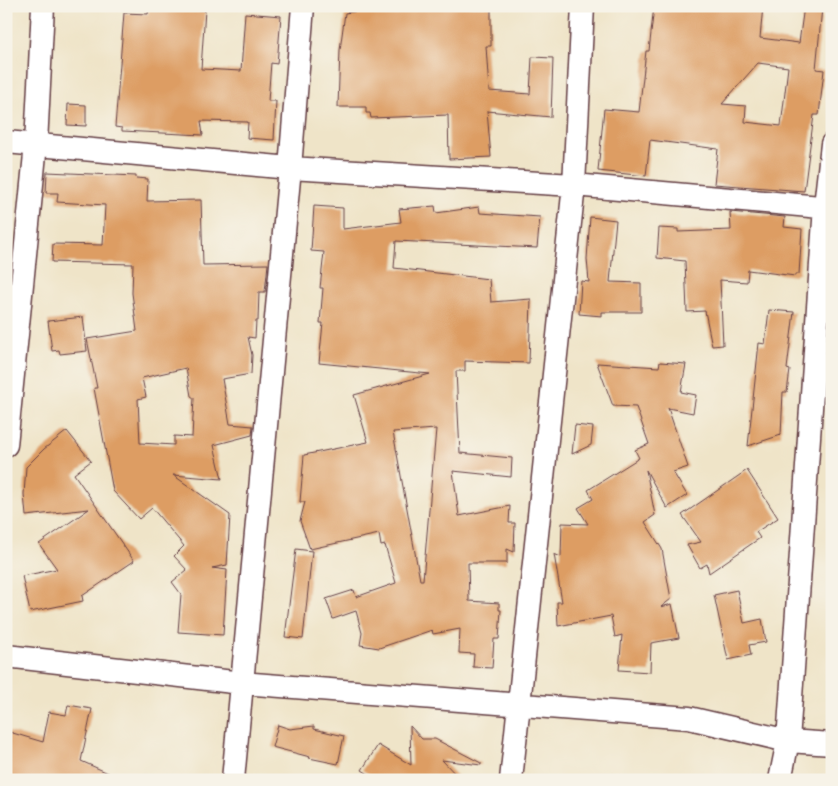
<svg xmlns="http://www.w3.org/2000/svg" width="838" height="786" font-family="Dekko,sans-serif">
	<rect width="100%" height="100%" fill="#f7f3e8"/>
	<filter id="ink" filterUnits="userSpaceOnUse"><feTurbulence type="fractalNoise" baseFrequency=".02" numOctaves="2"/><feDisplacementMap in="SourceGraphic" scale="10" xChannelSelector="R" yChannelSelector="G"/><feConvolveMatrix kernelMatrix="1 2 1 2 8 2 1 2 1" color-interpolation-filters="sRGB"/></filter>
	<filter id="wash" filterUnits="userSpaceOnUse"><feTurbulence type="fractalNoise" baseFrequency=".0096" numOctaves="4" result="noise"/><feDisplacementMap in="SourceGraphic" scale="20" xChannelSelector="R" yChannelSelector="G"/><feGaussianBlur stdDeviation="1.12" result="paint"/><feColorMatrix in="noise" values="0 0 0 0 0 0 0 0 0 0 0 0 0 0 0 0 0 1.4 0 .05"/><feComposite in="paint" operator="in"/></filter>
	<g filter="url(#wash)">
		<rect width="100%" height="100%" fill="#efe4c8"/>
		<g id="blocks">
			<path fill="#dd9d64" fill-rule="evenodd" d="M357 6H491V46H486L489 91 530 94 532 57 553 58 551 117 487 111 491 157 449 159 448 115 371 118 370 113H366V107H338L340 50 345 13 358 11Z
				M654 6H763L760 38 799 43 804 6 822 8 816 69 824 70 819 115H814L804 191 714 184 718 149 650 140 646 176 598 171 604 109 639 112 646 51H649ZM758 63 788 67 781 126 745 122 746 106 722 104Z
				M149 7 205 10 201 69 241 71 245 13 281 16 277 64 271 63 268 101H276L274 140 247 138 248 122 201 121 203 135 122 131V128L115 127 124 13 148 14Z
				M68 104 86 105V126L67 125Z
				M47 172 136 176V178L148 179 147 201 201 200 203 265 268 264 265 292H259L258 321H256L255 338 248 337 252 355 251 374 222 379 230 424 253 426 252 435 214 445 222 479 173 475 230 515 227 565 212 568 227 570 223 635 178 632 181 594 172 582 187 570 174 556 184 546 152 508 139 519 113 491 94 388H97L87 339 137 331 132 293 133 264 52 262 53 244 103 245 105 205 57 202 58 193H46ZM186 368 191 396 194 398 192 437 174 436V445L140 443 138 399 146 397 142 378Z
				M314 206 343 208V229L401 222 399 209 435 206 436 213 479 207 480 213 540 217 537 248 396 241 394 268 489 279 491 302 531 299 529 363 465 361V371H456L460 453 512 458 511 477 453 471 459 516 510 506 509 523H515L514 552 507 549V563H468L469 601 499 603V610H501L499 639H494L492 668 473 667 474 654 459 653 460 629 433 634 432 630 379 648 360 645 362 633 356 611 333 619 326 599 354 590 356 597 396 583 385 545 381 546 379 534 310 549 300 521 305 502H300L304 455 368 442 354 395 430 374 319 363 323 323H320L323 288H320L324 252 311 251ZM436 429 423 580H420L393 432Z
				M730 212 785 217 784 227 802 229 799 274H795V276L748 270 747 282 720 280 723 345 712 346 705 311 687 312 685 261 657 258 659 228 678 229V232L731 230Z
				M590 217 616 220 610 282 641 283V312H602V316L579 314 581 281 589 282 587 259Z
				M769 310 794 312 787 369 790 370 787 392H783L781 435 748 446 759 343 765 344Z
				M83 317 87 351 60 354 59 350 52 351 48 321Z
				M660 362 686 364 681 392 696 395 693 413 668 408 688 467 673 472 687 495 667 508 646 470 655 515 645 522 662 549 671 599 661 607 672 604 679 638 651 643 650 672 619 670 622 635 615 637 611 616 558 626 557 602H562L554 554 561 557 562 523 588 524 578 508 593 499 588 490 639 458 635 450 649 444 636 407 613 406 597 363 659 367Z
				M575 425 593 427 591 445 572 454Z
				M67 431 91 461 74 474 134 561 82 596 83 601 30 612 22 576 57 569 39 544 89 509 26 516 24 494 26 467 44 449Z
				M747 470 778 518 756 532 760 538 709 573 707 564 700 568 687 545 701 542 682 515Z
				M296 549 312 551 303 639 285 637Z
				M737 590 744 623 762 619 766 642 749 645 751 655 728 660 714 595Z
				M68 705 92 709 81 761 124 780H6V731L43 742 49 712 66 715Z
				M278 725 290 729 314 726V729L344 736 338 764 309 758 310 757 272 747Z
				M410 726 422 739H435L481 763V765L442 760 461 780H378L362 770 378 745 411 765Z"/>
		</g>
	</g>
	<g filter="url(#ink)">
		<use href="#blocks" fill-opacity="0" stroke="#633d43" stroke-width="1"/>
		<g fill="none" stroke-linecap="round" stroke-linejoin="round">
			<defs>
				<path id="street" d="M6 142 290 168 574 185 832 208
					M6 445 36 144 43 6
					M6 656 242 683 689 718 788 741 832 744
					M233 780 290 168 303 6
					M511 780 574 185 583 6
					M780 780 788 741 825 206 832 144"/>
			</defs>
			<use href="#street" stroke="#633d43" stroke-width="25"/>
			<use href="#street" stroke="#fff" stroke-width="22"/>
		</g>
	</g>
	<rect width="838" height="786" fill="none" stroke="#f7f3e8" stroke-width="25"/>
</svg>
